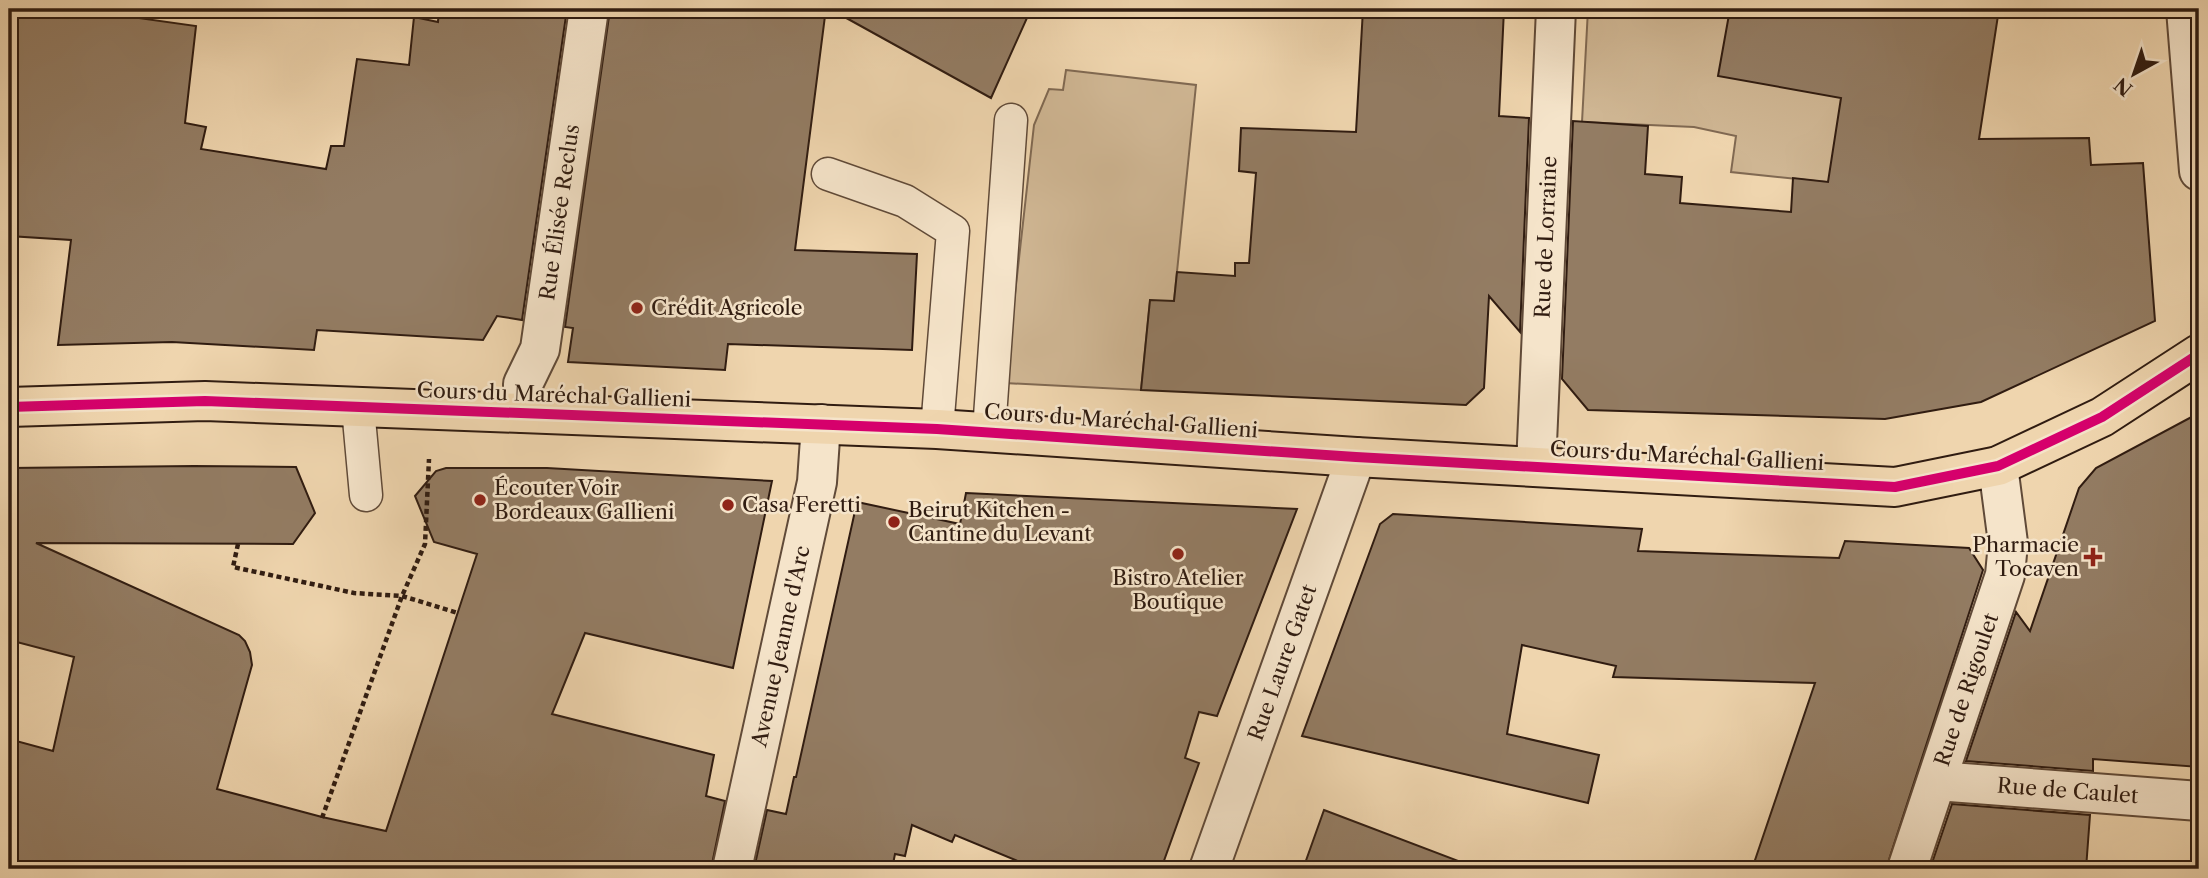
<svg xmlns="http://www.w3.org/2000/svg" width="2208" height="878" font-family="'Libre Caslon Text',serif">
	<rect width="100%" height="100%" fill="#efd5ae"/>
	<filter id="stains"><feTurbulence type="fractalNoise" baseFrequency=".00286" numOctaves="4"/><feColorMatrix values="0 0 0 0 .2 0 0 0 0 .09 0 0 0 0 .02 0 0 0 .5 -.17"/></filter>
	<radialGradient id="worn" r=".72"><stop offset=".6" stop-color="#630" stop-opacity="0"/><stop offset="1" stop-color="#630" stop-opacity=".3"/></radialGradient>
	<path fill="#cfb693" stroke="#806952" stroke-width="2" d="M1588 9H1904L1880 153 1845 184 1731 172 1736 136 1694 127 1582 122Z
		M1066 70 1196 85 1174 301H1150L1141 390 1005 383 1034 125 1049 89 1063 90Z"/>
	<path fill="#937c63" stroke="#301c11" stroke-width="2" d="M9 9H125L124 16 196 26 185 123 206 127 201 149 326 169 331 146H344L357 59 409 65 414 17 438 22 439 9H567L522 320 497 316 483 340 317 330 314 350 172 342 58 345 71 240 9 236Z
		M610 9H737L825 16 795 250 917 254 912 350 728 344 725 370 568 362 573 328 565 327Z
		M830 9H1031L991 98Z
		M1363 9 1443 13V9H1504L1499 116 1529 118 1520 332 1489 296 1484 388 1466 405 1141 390 1150 300 1174 301 1177 272 1235 276V263H1249L1256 173 1239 171 1241 128 1356 132Z
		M1730 9H1999L1979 139 2089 138 2091 165 2143 163 2155 321 1981 402 1885 419 1588 410 1562 379 1573 121 1648 126 1645 174 1682 177 1680 203 1791 212 1793 178 1828 182 1841 98 1718 76Z
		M2199 413V767L2093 759V771L1966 761 2016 612 2030 631 2079 488 2096 468Z
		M194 466 296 467 315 513 293 544 36 543 239 635 245 641 250 652 252 665 217 789 322 817 386 831 477 554 434 542 415 496 436 471 446 468H547L772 481 733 668 585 633 552 714 714 755 706 796 725 801 711 869H9V739L53 751 74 657 9 640V468Z
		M966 493 1297 509 1217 716 1199 712 1185 758 1199 763 1161 869H1037L955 835 952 842 912 825 905 856 895 854 892 869H754L767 810 786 814 794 777H796L857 502 960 524Z
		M1393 514 1642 529 1638 551 1839 558 1845 541 1969 548 1983 570 1886 869H1752L1815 683 1613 677 1616 666 1522 645 1507 734 1599 755 1588 803 1302 736 1380 524Z
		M1952 804 2090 815 2086 869H1930Z
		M1324 810 1469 865 1468 869H1303Z"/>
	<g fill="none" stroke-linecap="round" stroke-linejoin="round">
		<defs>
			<path id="lane" d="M828 174 905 201 953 231 937 429
				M358 408 366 495
				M989 431 1011 120"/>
			<g id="street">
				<path d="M2186 9 2199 171"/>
				<path id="s1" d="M523 413V384L540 349 589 9"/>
				<path id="s2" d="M1536 466 1556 9"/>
				<path id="s3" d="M1937 781 2199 801"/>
				<path id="s4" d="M732 869 817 482 821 424"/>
				<path id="s5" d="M1209 869 1356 457"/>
				<path id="s6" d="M1907 869 2005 575 2008 543 1998 466"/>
			</g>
			<path id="primary" d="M9 407 205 401 937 429 1356 457 1895 487 1998 466 2102 417 2199 354"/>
		</defs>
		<use href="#lane" stroke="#604a38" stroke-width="35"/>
		<use href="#street" stroke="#604a38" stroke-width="42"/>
		<use href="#primary" stroke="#301c11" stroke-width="42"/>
		<path stroke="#301c11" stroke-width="4.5" stroke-dasharray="5 3.5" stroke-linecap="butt" d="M238 544 233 567 354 593 402 596 458 613
			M322 818 402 596 425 544 429 459"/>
		<use href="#lane" stroke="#f5e4ca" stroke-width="32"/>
		<use href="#street" stroke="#f5e4ca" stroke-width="38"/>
		<use href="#primary" stroke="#efd5ae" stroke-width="38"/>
		<defs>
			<path id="cycleway" d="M9 407 205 401 937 429 1356 457 1895 487 1998 466 2102 417 2199 354"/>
		</defs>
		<use href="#cycleway" stroke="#f5e4ca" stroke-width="15"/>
		<use href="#cycleway" stroke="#d6006c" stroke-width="10"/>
	</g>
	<g fill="#8f2418" stroke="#f5e4ca" stroke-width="2.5">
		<circle cx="637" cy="308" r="7"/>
		<circle cx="480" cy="500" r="7"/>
		<circle cx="728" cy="505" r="7"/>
		<circle cx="894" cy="522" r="7"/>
		<circle cx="1178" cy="554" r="7"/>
		<path d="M2089.5 546.5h7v7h7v7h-7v7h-7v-7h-7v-7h7z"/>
	</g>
	<g text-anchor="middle" stroke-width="5" stroke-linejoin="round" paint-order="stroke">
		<g font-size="21" fill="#301c11" stroke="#f5e4ca">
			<text dy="7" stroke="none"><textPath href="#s1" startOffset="206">Rue Élisée Reclus</textPath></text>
			<text dy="7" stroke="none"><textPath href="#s2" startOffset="229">Rue de Lorraine</textPath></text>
			<text transform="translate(554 395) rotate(2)" y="7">Cours du Maréchal Gallieni</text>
			<text transform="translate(1121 421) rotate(4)" y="7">Cours du Maréchal Gallieni</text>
			<text transform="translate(1687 456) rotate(3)" y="7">Cours du Maréchal Gallieni</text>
			<text dy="7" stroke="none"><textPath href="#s4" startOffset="228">Avenue Jeanne d'Arc</textPath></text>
			<text dy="7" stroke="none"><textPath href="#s5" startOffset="219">Rue Laure Gatet</textPath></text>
			<text dy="7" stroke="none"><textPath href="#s6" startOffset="189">Rue de Rigoulet</textPath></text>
			<text dy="7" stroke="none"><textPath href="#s3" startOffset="131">Rue de Caulet</textPath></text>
		</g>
		<g font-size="21" fill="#301c11" stroke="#f5e4ca" text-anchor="start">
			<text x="651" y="315">Crédit Agricole</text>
			<text x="494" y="495">Écouter Voir<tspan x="494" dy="24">Bordeaux Gallieni</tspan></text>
			<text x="742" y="512">Casa Feretti</text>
			<text x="908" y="517">Beirut Kitchen -<tspan x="908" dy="24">Cantine du Levant</tspan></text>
			<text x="2079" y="552" text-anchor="end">Pharmacie<tspan x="2079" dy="24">Tocaven</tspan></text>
			<text x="1178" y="585" text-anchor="middle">Bistro Atelier<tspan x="1178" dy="24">Boutique</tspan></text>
		</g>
	</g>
	<rect width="2208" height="878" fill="none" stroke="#efd5ae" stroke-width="35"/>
	<rect x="10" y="10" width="2187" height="857" fill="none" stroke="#301c11" stroke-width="3.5"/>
	<rect x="18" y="18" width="2173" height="843" fill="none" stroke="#301c11" stroke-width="2"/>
	<g transform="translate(2134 74) rotate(220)" stroke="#f5e4ca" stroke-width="5" paint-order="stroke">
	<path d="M0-5L12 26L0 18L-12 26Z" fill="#301c11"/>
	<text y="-10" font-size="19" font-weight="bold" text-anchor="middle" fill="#301c11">N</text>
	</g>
	<rect width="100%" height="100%" filter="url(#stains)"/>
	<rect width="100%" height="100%" fill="url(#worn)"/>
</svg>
